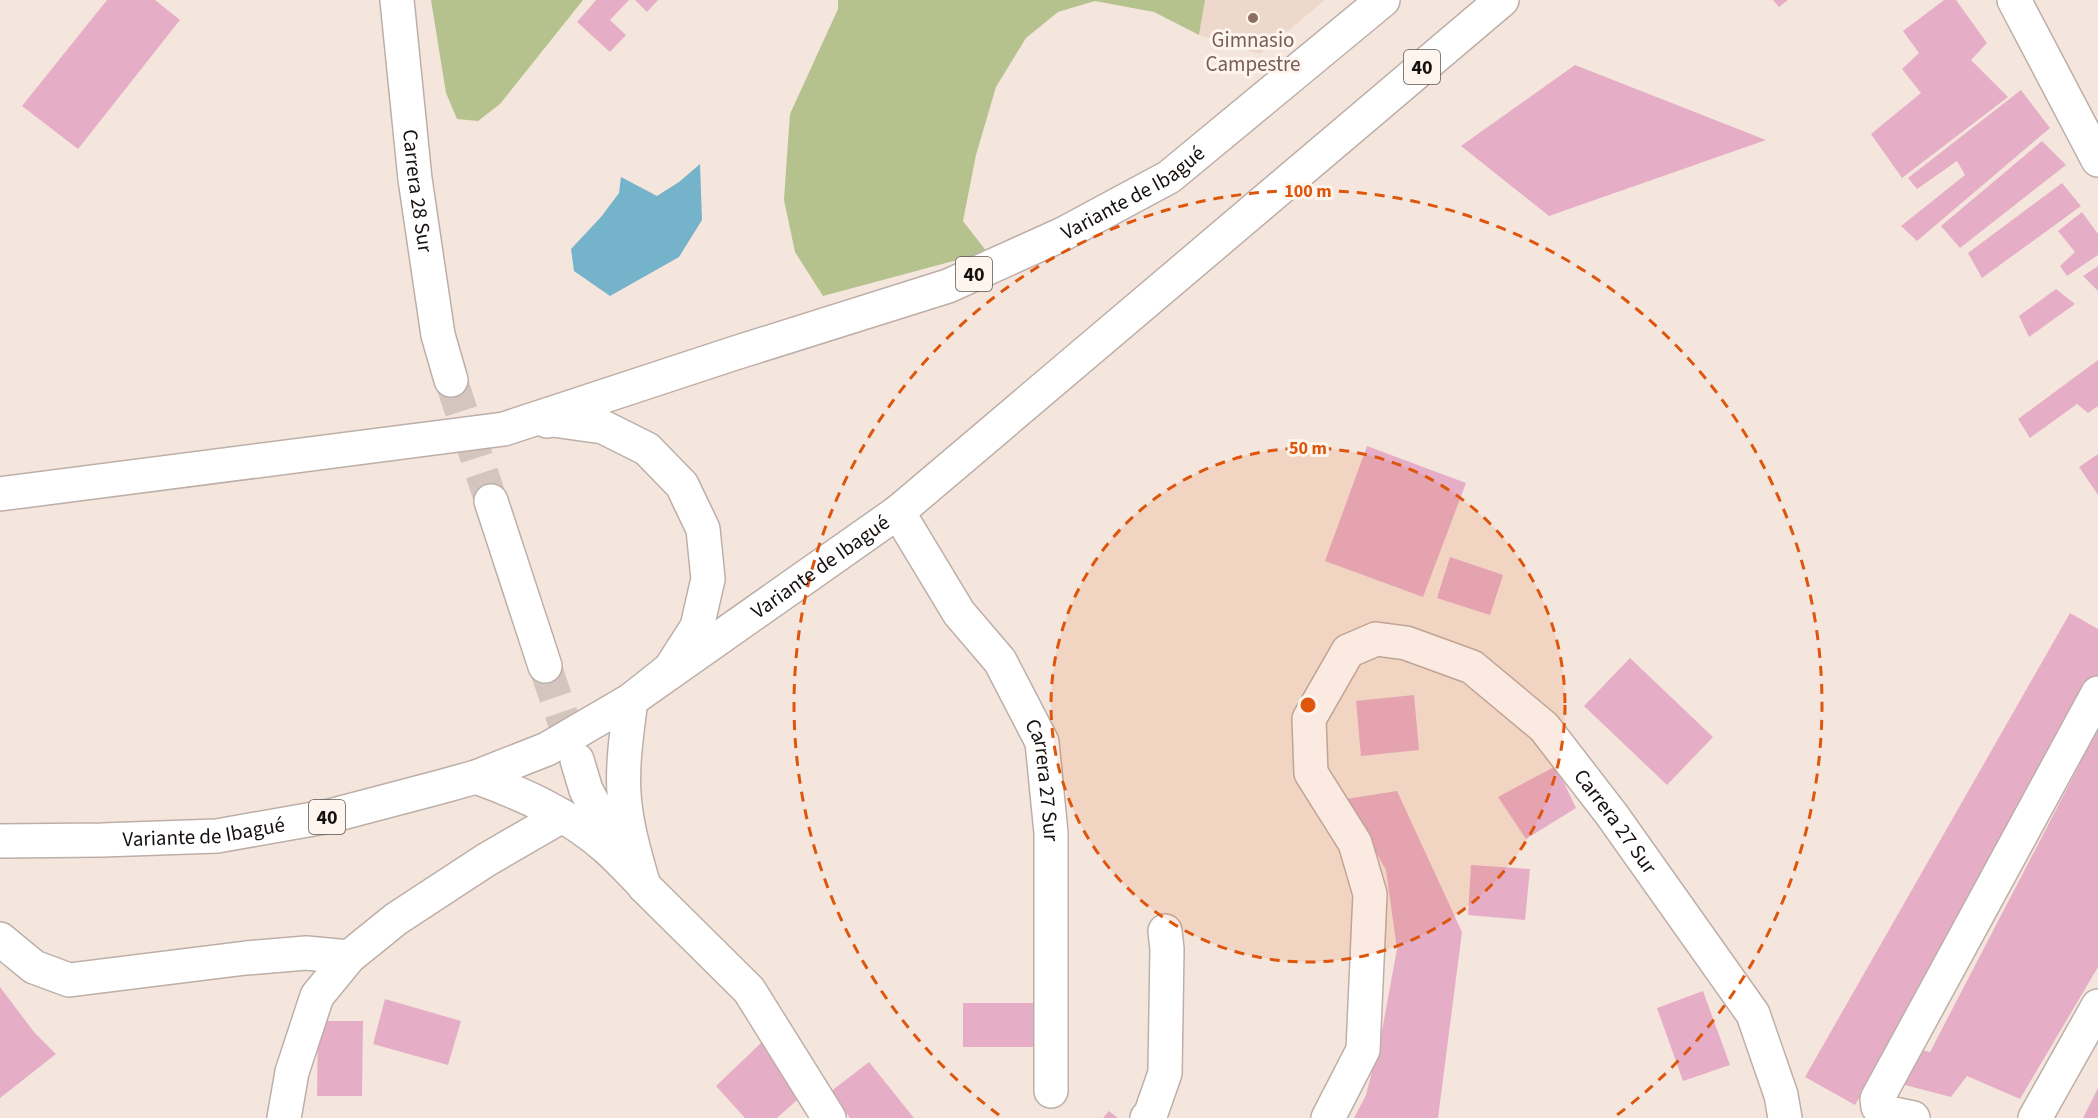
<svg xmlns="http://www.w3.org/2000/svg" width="2098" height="1118" font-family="'Source Sans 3',sans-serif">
	<rect width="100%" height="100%" fill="#f5e6dd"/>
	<path fill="#eed7cb" d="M1205 0H1325L1260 54 1199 35Z"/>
	<path fill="#b6c28d" d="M431 0H583L500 104 478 121 457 119 446 93Z
		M838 0H1205L1199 35 1154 12 1095 1 1058 12 1026 38 996 87 976 155 963 221 987 252 823 296 795 252 784 200 787 155 790 114 838 9Z"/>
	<path fill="#74b3c9" d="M700 164 702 220 679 257 610 296 574 271 571 249 601 217 619 193 621 177 657 196 679 182Z"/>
	<path fill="#e6aec6" d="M107 0H155L180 20 78 149 22 106Z
		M596 0H629L610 20 626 35 610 52 577 22Z
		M635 0H658L647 12Z
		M1773 0H1788L1779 7Z
		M1944 0H1956L1987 43 1971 60 2008 97 1902 178 1871 134 1921 93 1902 69 1919 53 1903 31Z
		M1575 65 1766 140 1549 216 1461 146Z
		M2021 90 2050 128 1917 241 1901 226 1965 175 1957 161 1917 189 1908 178Z
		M2042 141 2066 165 1960 248 1941 226Z
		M2062 183 2081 206 1982 278 1968 253Z
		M2082 212 2098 234V255L2067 276 2060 266 2075 252 2058 231Z
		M2098 266V291L2083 276Z
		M2056 289 2075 304 2029 337 2019 316Z
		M2098 360V406L2088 413 2077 404 2030 438 2018 419Z
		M1367 446 1466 483 1423 597 1325 561Z
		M2098 454V495L2079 467Z
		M1450 557 1503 575 1490 615 1437 598Z
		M2070 613 2098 629V679L1855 1105 1805 1077Z
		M1630 658 1713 737 1667 785 1584 706Z
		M1414 695 1419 750 1361 756 1356 701Z
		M2098 729V967L2020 1099 1967 1076 1951 1097 1901 1084 1917 1049 1930 1052Z
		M1556 766 1576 808 1526 839 1498 797Z
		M1397 791 1462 932 1438 1118H1354L1366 1095 1381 1036 1397 949 1386 870 1346 799Z
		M1471 865 1530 869 1525 920 1468 915Z
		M0 987 34 1032 56 1054 0 1098Z
		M1703 991 1730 1065 1683 1081 1657 1008Z
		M385 999 461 1021 448 1065 373 1044Z
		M963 1003H1041L1040 1047H963Z
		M318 1021H363L362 1096H317Z
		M762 1042 806 1092 777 1118H745L716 1086Z
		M869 1062 914 1118H850L830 1092Z
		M2098 1088V1118H2083Z
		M1109 1111 1118 1118H1103Z"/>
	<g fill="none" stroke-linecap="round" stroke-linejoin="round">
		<path stroke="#d4c6be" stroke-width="33" stroke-dasharray="33 16" stroke-linecap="butt" d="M451 380 491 501
			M545 666 577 760"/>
		<defs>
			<g id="minor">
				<path id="s1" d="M397 0 415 179 438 335 451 380"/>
				<path d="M2014 0 2098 160"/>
				<path d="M491 501 545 666"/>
				<path id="s2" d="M898 512 959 613 1000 661 1042 742 1051 833V1091"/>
				<path d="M577 760 586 790 616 846 644 886 749 990 829 1118"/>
				<path d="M0 939 34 967 69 980 246 958 306 953 349 957"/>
				<path d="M284 1118 292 1072 317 996 349 957 396 919 486 860 562 816"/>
				<path d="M1147 1118 1151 1113 1165 1073 1167 949 1165 931"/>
				<path id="s3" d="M1328 1118 1363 1050 1370 894 1355 843 1311 773 1309 719 1348 651 1376 639 1406 643 1472 667 1544 727 1612 815 1753 1014 1781 1095 1785 1118"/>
				<path d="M1913 1118 1884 1112 1878 1107 1877 1099 2098 693"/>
				<path d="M2035 1118 2098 1006"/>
			</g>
			<g id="highway">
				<path d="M547 421 553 420 603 427 647 449 682 485 703 529 708 579 697 627 670 669 631 700C627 731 622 763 624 794 626 825 635 855 644 886"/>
				<path id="s4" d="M0 494 504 429 735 353 948 286 1063 234 1169 177 1383 0"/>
				<path d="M476 777C523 794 570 815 608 849 619 859 630 871 641 882"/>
				<path id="s5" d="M0 841 102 840 217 836 330 816 440 787 476 777 547 749 631 700 898 512 1502 0"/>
			</g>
		</defs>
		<use href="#minor" stroke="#bdafa7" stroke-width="36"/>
		<use href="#highway" stroke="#bdafa7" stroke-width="36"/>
		<use href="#minor" stroke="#fff" stroke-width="33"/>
		<use href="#highway" stroke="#fff" stroke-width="33"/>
	</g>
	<circle cx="1308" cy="705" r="257" fill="#de550c" fill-opacity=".12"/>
	<g fill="none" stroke="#de550c" stroke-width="3" stroke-dasharray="10 8">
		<circle cx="1308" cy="705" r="257"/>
		<path d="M999 1115A514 514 0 1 1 1617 1115"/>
	</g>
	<circle fill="#8d6e63" stroke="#fef5ef" stroke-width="2" cx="1253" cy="18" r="6"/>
	<g text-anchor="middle" stroke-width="6" stroke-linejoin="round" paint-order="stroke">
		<g fill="#fef5ef" stroke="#5c5552" stroke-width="1.5">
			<rect x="1404" y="50" width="36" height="34" rx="4.5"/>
			<rect x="956" y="257" width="36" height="34" rx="4.5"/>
			<rect x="309" y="800" width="36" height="34" rx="4.5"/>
		</g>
		<g font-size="20" font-weight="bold" fill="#16110e">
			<text x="1422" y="74">40</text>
			<text x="974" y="281">40</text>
			<text x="327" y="824">40</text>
		</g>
		<g font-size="21" fill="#785e54" stroke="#fef5ef">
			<text x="1253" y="47">Gimnasio<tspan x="1253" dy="24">Campestre</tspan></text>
		</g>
		<g font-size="21" fill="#16110e" stroke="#fef5ef">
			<text dy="7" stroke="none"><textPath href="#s1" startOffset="192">Carrera 28 Sur</textPath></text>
			<text dy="7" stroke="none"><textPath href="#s4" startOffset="1182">Variante de Ibagué</textPath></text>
			<text dy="7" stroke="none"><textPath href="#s5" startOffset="888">Variante de Ibagué</textPath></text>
			<text dy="7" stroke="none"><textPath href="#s2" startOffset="310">Carrera 27 Sur</textPath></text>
			<text dy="7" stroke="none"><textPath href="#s3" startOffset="844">Carrera 27 Sur</textPath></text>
			<text dy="7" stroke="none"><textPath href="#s5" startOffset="204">Variante de Ibagué</textPath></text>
		</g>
	</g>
	<circle cx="1308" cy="705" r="9" fill="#de550c" stroke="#fef5ef" stroke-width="3"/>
	<g font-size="18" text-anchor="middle" font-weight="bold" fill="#de550c" stroke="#fef5ef" stroke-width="6" stroke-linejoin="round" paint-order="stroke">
		<text x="1308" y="197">100 m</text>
		<text x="1308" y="454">50 m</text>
	</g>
</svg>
